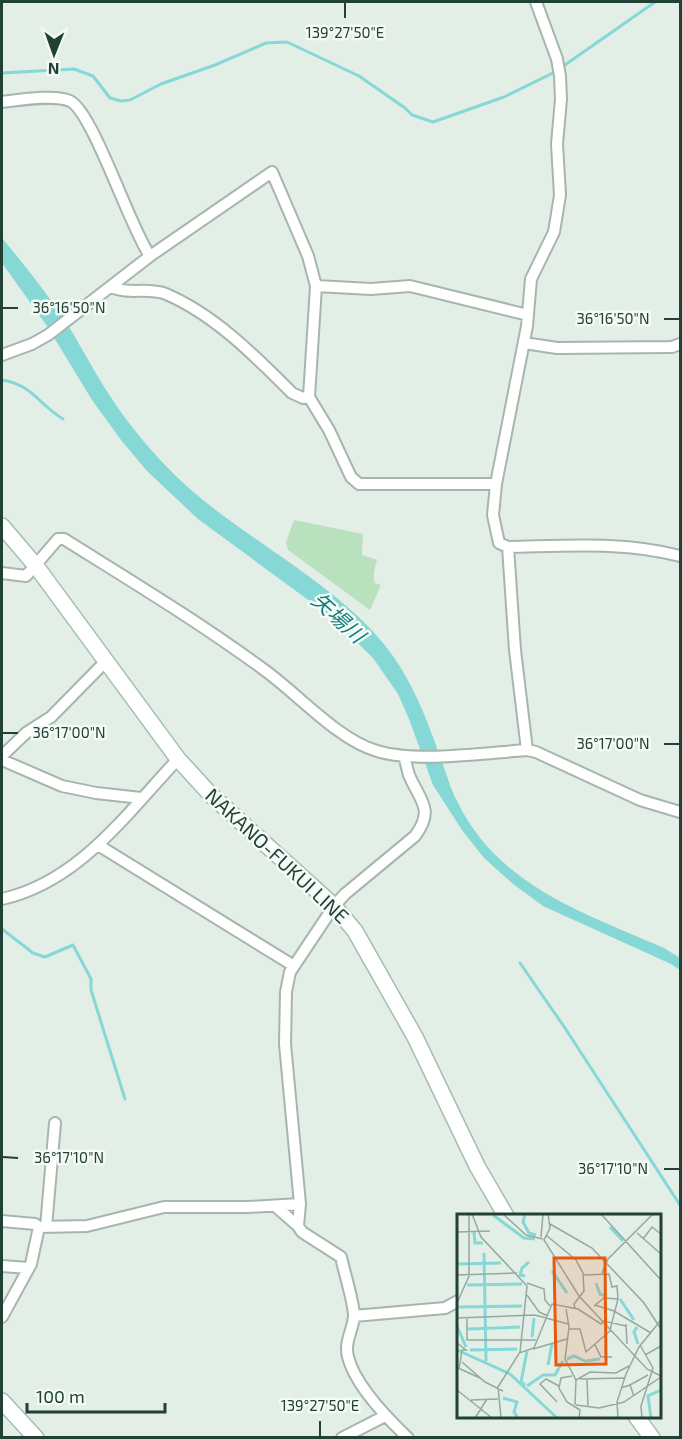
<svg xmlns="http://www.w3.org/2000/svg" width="682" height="1439" font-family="'Exo 2','Noto Sans JP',sans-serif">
	<rect width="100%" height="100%" fill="#e3eee7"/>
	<path fill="#bae1bd" d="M294 520 363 534 362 555 377 560C374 569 373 575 375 583L381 585 370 610 288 550 286 542Z"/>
	<path fill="#85d8d6" d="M2 238C22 262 42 287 60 313 79 341 93 371 112 399 128 423 146 445 165 465 229 533 325 573 383 643 411 677 426 717 441 759 446 772 450 788 457 801 498 886 584 913 664 948L680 958V970L671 964 543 906 513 884 484 858 462 830 433 785 409 719 398 694 373 658 330 616 198 519 147 471 121 440 92 400 47 326 2 263Z"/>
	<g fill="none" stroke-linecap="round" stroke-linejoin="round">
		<path stroke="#85d8d6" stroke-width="3" d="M562 67 655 2
			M2 73 74 69 93 76 110 98 121 101 130 100 161 84 215 65 266 43 287 42 359 76 405 108 412 115 433 122 504 97 557 71
			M2 380C33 385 38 404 63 419
			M2 929 33 953 45 957 73 945 91 979V990L125 1099
			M520 963 565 1028 680 1205"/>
		<defs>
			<path id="street" d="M536 2 557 59 560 76 561 99 557 144 560 195 554 232 531 279 527 326 496 484 493 515 499 543 508 547C565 546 625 541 680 556
				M2 102C19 100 55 94 70 101 93 112 130 228 150 256
				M316 286 371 289 410 286 528 315
				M111 287C128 295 149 287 166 294 215 315 255 356 292 393L303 398 309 397
				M524 343 557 348 672 347 680 344
				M2 355 32 344 48 335 150 256 272 172 308 256 316 286 309 397 329 430 351 477 359 484H496
				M508 547 515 650 527 750
				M2 573 26 576 58 539H64C131 581 199 622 263 669 297 693 338 740 377 751 416 763 485 753 527 750L536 752 640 800 680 812
				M2 756 26 733 51 717 106 661
				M2 760 62 786 96 793 141 798
				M98 845 294 966
				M2 899C79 882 127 813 178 759
				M275 1206 298 1226 302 1232 341 1257C344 1271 354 1303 354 1316 353 1330 344 1342 348 1357 355 1385 387 1418 408 1438
				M2 1221 35 1224 39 1227 87 1226 164 1207H248L300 1204
				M298 1226 300 1204 285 1044 286 992 290 972 334 906 345 894 415 836C435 809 420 801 409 775 407 769 406 762 404 756
				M46 1227 55 1123
				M2 1266 28 1268
				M354 1316 445 1308 458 1301
				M2 1317 31 1264 39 1227
				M342 1438 385 1416"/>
			<path id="secondary" d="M2 526 36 566 178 759 211 795 334 906 355 931 415 1037 477 1166 506 1216
				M2 1401 36 1438
				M636 1416 652 1438"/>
		</defs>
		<use href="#street" stroke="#a5b7ad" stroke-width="14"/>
		<use href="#secondary" stroke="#a3beb0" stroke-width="18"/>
		<use href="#street" stroke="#fff" stroke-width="10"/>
		<use href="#secondary" stroke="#fff" stroke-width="15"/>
	</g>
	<path fill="none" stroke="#204133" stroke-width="2" d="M345 18V3M3 308H18M664 319H679M3 733H18M664 744H679M3 1157 18 1158M664 1169H679M320 1436V1421"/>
	<g text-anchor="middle" stroke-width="5" stroke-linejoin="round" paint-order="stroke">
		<g font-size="20" fill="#204133" stroke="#f4faf6">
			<text transform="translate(277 856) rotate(43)" y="7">NAKANO-FUKUI LINE</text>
		</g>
		<g font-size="21" font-style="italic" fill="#147e7d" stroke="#f4faf6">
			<text transform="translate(338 618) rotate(42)" y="7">矢場川</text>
		</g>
	</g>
	<g transform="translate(457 1214)">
		<rect width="204" height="204" fill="#e3eee7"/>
		<path fill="none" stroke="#85d8d6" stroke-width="3" d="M68 0 66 8 72 19 79 21M36 1 67 24 78 25M153 13 166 27M17 18 18 29H26M27 39 29 147M0 50 44 49M95 57 110 79M68 62 63 61 65 54 72 48M139 69 143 80 149 82M10 71 65 70M163 85 177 106M0 93 65 92M0 112 9 133M180 113 177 118 181 130M11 115 63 113M75 123 77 104M0 136 53 160 100 204M13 136 60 135M110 145 117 142 128 147 143 145M91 151 95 130M68 171 64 168 70 137M70 172 86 161H98L106 147M46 184 60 188 57 198 61 204M194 204 191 182 204 176"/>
		<path fill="none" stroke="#95a99f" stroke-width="1.5" d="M15 0 24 23 70 72 63 138 41 173 44 204M46 0 69 21 86 25M91 0 93 14 87 26 122 82 190 155 204 162M144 0 204 66M93 10 135 34 187 89 204 115M0 18 33 17M180 19 204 40M89 21 119 46 127 61M84 23 86 0M186 25 195 13 204 20M145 59 151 45 196 0M0 61 60 59M126 61 152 60 155 73 160 72 161 85 153 116M70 69 87 75 88 86 93 92M70 81 82 98 91 102M0 89 12 62V0M138 91 157 97 194 119M137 92 147 84 161 85M109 95 112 113 108 145 119 166M118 95 117 90 127 77 126 60M0 104 78 101 111 110M10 104V126H79M169 110 170 130M112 115H123L129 138 154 116M0 129 9 136H5L2 155M138 131 144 143H155M183 131 196 154 184 192 185 204M76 135 110 125M62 139 77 134 95 90 121 95 144 110 147 107 169 112M188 141 204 132M5 148 28 168 46 177M1 154 23 164M115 162 104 164 102 174 110 188 123 196 122 204M123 165 167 164M130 165 131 193M173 171 191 161M164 174 173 171 177 182M0 176 35 204M14 186 41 185M100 188 83 170 89 165 102 172M118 191 119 166 133 158 159 159 172 152M119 191 142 194 167 188 204 163M18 204 30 185M161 204 160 188 169 160 182 133 204 106"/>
		<path fill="#e8590c" fill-opacity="0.15" stroke="#e8590c" stroke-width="3" d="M97 44H148L149 150 99 151Z"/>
		<rect width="204" height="204" fill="none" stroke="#204133" stroke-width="3"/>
	</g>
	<g font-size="15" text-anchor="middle" fill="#204133" stroke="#f4faf6" stroke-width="5" stroke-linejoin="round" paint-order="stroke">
		<text x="345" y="38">139°27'50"E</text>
		<text x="69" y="313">36°16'50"N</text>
		<text x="613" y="324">36°16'50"N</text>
		<text x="69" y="738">36°17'00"N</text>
		<text x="613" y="749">36°17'00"N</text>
		<text x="69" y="1163">36°17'10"N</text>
		<text x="613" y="1174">36°17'10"N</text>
		<text x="320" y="1411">139°27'50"E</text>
	</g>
	<rect width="682" height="1439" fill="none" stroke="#204133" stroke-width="6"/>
	<g transform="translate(54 54) rotate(181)" stroke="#f4faf6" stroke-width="4.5" paint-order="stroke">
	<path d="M0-4.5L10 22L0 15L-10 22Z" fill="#204133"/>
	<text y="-9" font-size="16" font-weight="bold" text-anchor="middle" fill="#204133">N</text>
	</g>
	<path d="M27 1403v9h138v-9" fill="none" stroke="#204133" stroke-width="3"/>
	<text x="36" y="1403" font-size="18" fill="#204133" stroke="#f4faf6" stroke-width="4.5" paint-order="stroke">100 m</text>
</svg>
